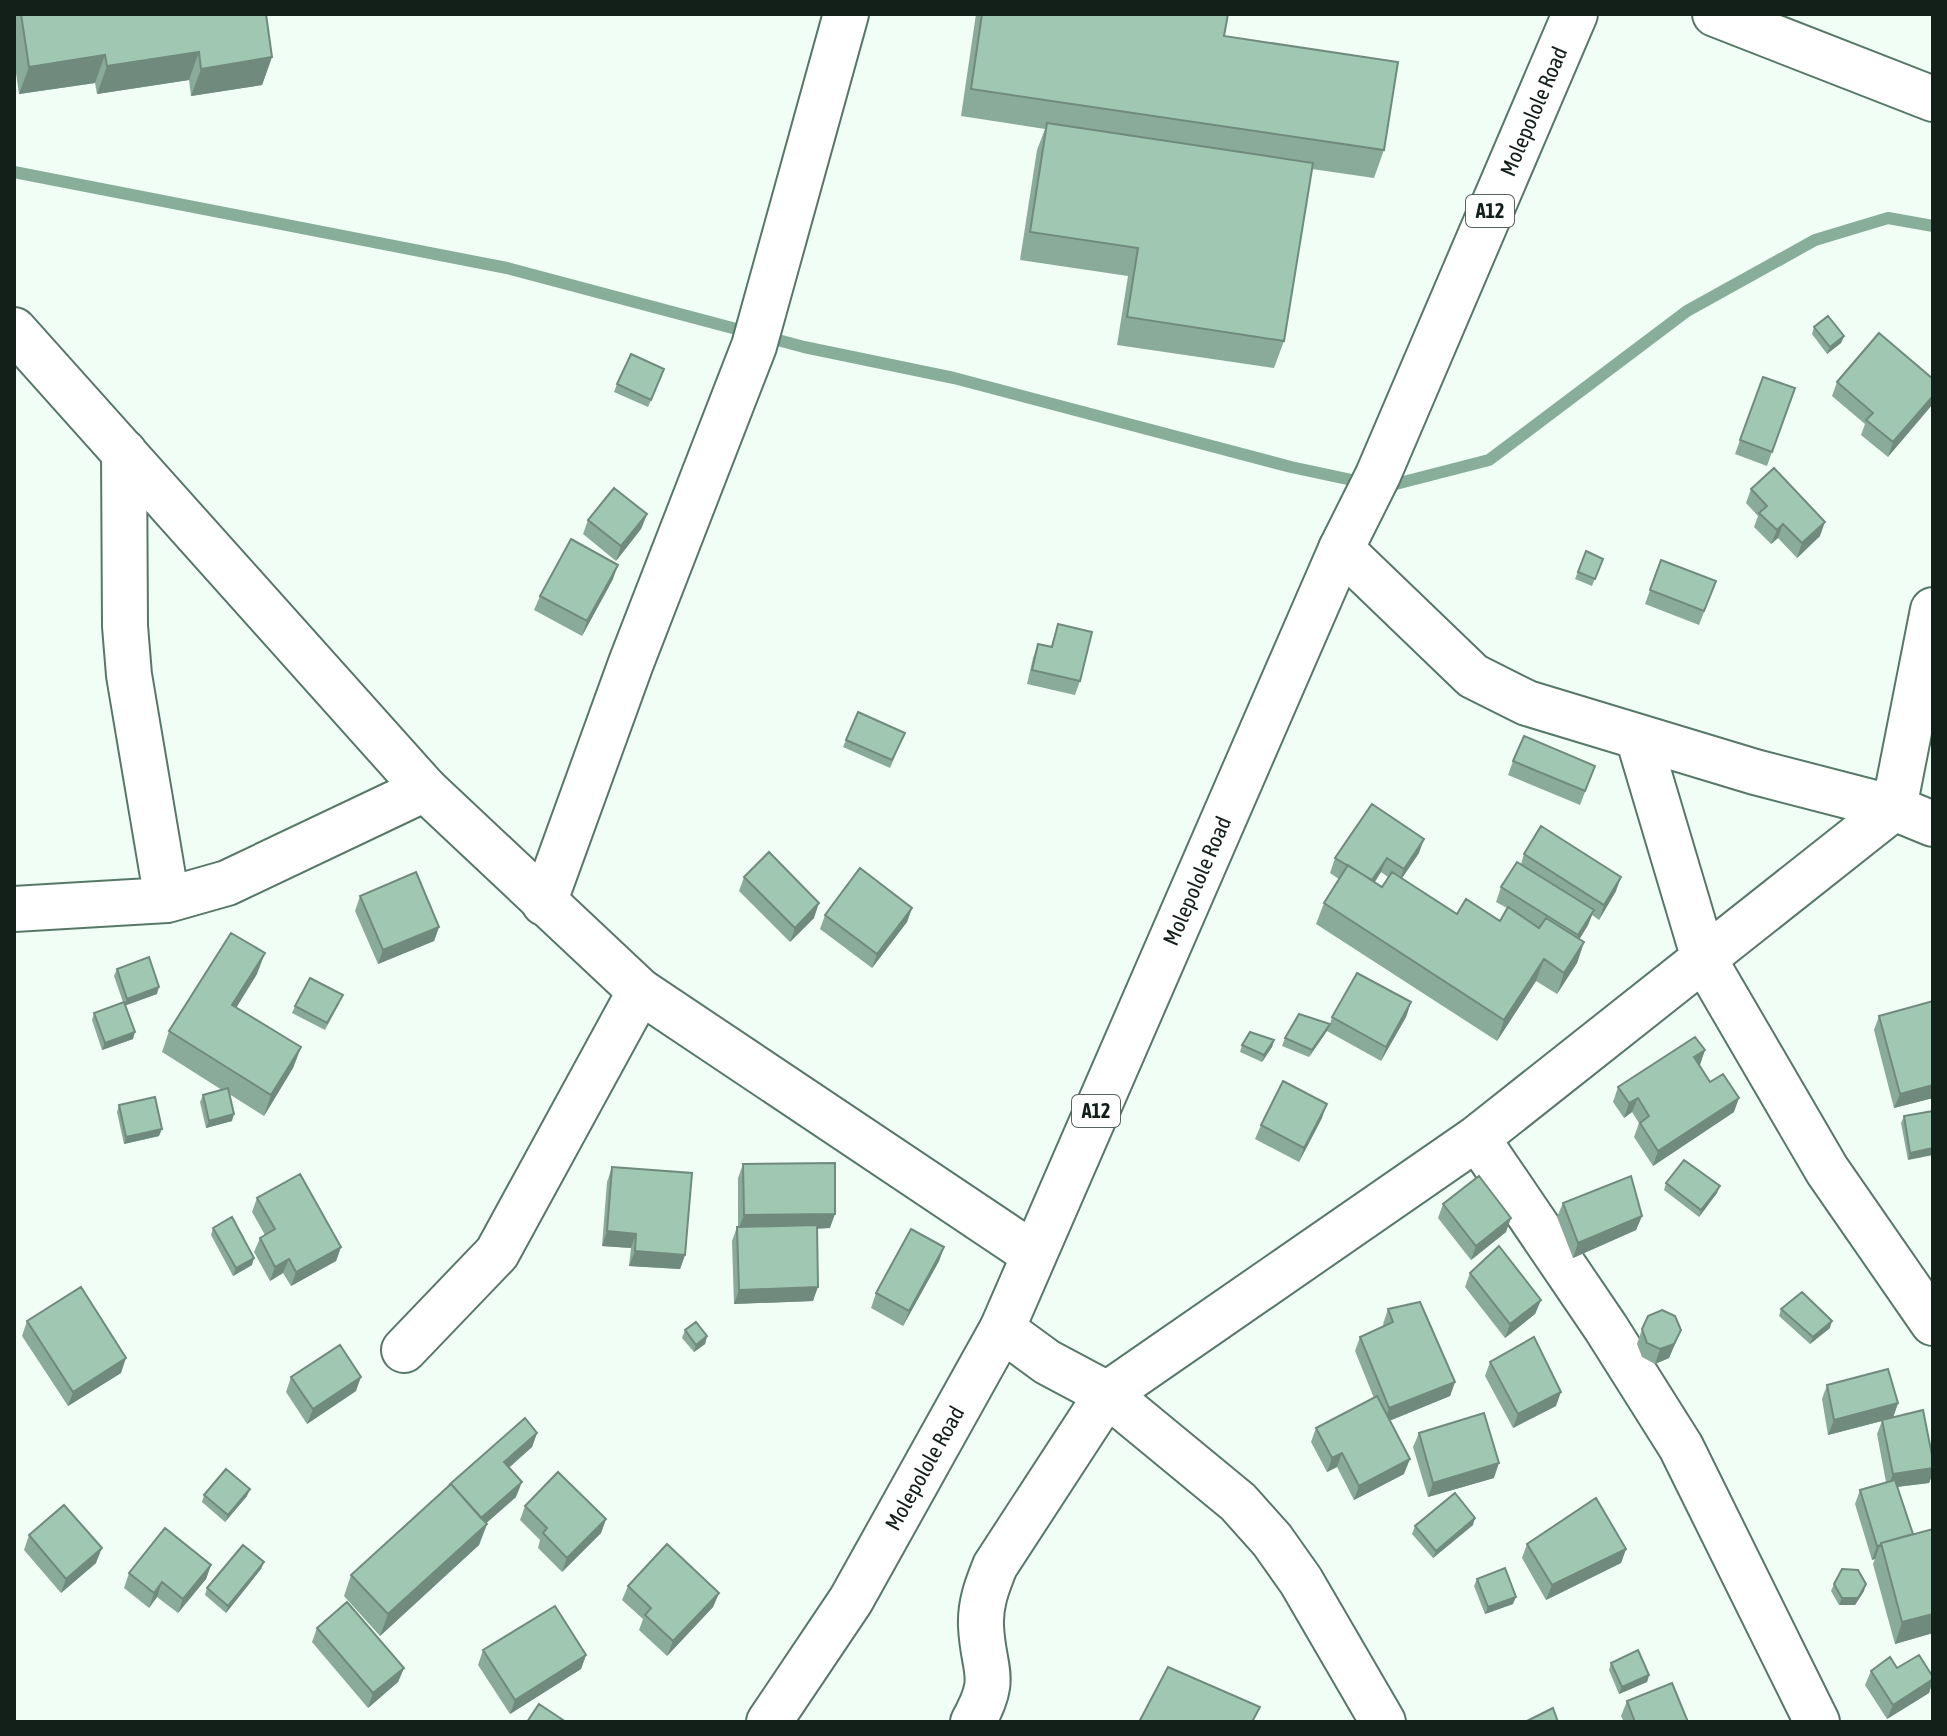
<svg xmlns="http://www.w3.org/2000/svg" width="1947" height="1736" font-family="'Asap Condensed',sans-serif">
	<rect width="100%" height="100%" fill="#f0fef6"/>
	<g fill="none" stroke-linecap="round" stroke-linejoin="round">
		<path stroke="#88ae9a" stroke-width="12" d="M14 172 507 268 804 347 954 378 1291 467 1366 483
			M1384 487 1489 460 1687 311 1815 240 1888 218 1933 226"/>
		<defs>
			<path id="street" d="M1715 14 1933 99
				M124 452 125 626 129 675 167 900
				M1341 549 1473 676 1527 703 1755 772 1894 808 1933 824
				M1638 737 1704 959 1827 1170 1933 1323
				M544 903 631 663 754 346 846 14
				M14 909 167 900 227 883 425 789
				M1477 1138 1606 1328 1681 1447 1817 1722
				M1002 1329 1047 1362 1107 1394 1238 1502 1272 1540 1301 1581 1383 1722
				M404 1350 497 1253 640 991
				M973 1722C999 1676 983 1672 981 1626 980 1604 987 1586 995 1566L1107 1394 1477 1138 1894 808 1933 610"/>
			<path id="secondary" d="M14 330 425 789 640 991 1033 1254"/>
			<g id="primary">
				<path id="s1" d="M769 1722 851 1600 1002 1329 1341 549 1378 475 1575 14"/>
			</g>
		</defs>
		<use href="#street" stroke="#587867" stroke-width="48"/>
		<use href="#secondary" stroke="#587867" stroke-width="48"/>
		<use href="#primary" stroke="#587867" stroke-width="48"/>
		<use href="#street" stroke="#fff" stroke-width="44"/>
		<use href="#secondary" stroke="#fff" stroke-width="44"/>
		<use href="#primary" stroke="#fff" stroke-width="44"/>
	</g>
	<path fill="#8aab99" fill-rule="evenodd" d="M14 14H266L272 57 262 85 191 96 189 80 97 94 95 83 19 94 14 59Z
		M976 14H1228L1224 36 1384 150 1374 178 1312 169 1284 341 1274 368 1117 345 1128 276 1020 260 1037 150 1045 129 961 116Z
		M1814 327 1844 336 1841 343 1827 354 1812 334Z
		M662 376 648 407 614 392 617 384Z
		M1763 377 1795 388 1767 466 1735 454Z
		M1933 379 1888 457 1861 435 1865 424 1832 396 1837 382Z
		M1751 489 1820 536 1797 558 1778 538 1771 544 1754 527 1758 516 1746 503Z
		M647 514 641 529 616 561 583 534 588 520Z
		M1586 551 1603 559 1592 586 1575 579Z
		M1661 560 1716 581 1699 625 1645 604Z
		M613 579 582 636 534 610 540 596Z
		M1058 624 1080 681 1075 695 1027 684 1033 658 1038 644 1051 646Z
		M905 733 890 768 843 747 846 740Z
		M1513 761 1595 766 1580 805 1508 775Z
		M1419 853 1402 878 1457 914 1500 921 1507 908 1496 902 1501 887 1521 864 1524 854 1616 891 1599 920 1592 915 1588 925 1579 939 1584 942 1577 963 1557 994 1536 981 1497 1041 1316 924 1324 903 1339 879 1330 873 1335 858ZM1381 872 1388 877 1382 887 1375 882Z
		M744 877 814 918 790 942 739 891Z
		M360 896 439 927 434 941 378 964 355 911Z
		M912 908 907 922 872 968 820 929 825 915Z
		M117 969 157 994 126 1005 133 1039 102 1050 92 1020 94 1013 123 1002 114 976Z
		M257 974 236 1007 301 1047 293 1068 264 1116 229 1094 232 1121 206 1128 200 1102 203 1095 222 1090 162 1052 169 1031Z
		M1933 1001V1098L1894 1108 1874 1030 1879 1016Z
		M340 1002 325 1030 292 1013 295 1006Z
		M1411 1002 1406 1017 1381 1061 1327 1031 1309 1057 1282 1046 1285 1038 1330 1024 1332 1017Z
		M1274 1040 1272 1047 1262 1062 1240 1052 1242 1045Z
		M1705 1050 1699 1065 1710 1082 1734 1112 1653 1166 1634 1137 1639 1123 1632 1112 1624 1118 1613 1102 1618 1087Z
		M119 1105 159 1136 124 1144 117 1112Z
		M1933 1111 1908 1160 1901 1123 1904 1116Z
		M1322 1118 1299 1162 1255 1139 1261 1125Z
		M743 1164 830 1228 817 1229 813 1301 734 1304 732 1241 737 1227H738V1178Z
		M612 1167 685 1255 680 1269 629 1266 631 1248 602 1246 607 1182Z
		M1666 1183 1717 1193 1699 1217 1664 1190Z
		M257 1198 341 1247 336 1261 291 1286 283 1273 270 1281 254 1252 260 1238 265 1235 252 1212Z
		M1563 1203 1642 1216 1636 1230 1573 1258 1557 1217Z
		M1443 1204 1506 1232 1471 1260 1438 1218Z
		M213 1228 252 1265 233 1276 211 1235Z
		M944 1247 939 1261 903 1326 871 1308 876 1293Z
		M1470 1273 1541 1300 1535 1314 1505 1338 1465 1287Z
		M1388 1309 1455 1382 1450 1396 1389 1421 1404 1474 1354 1500 1337 1467 1327 1472 1311 1442 1316 1428 1374 1398 1355 1351 1360 1337 1384 1326 1383 1324Z
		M1781 1309 1830 1328 1810 1344 1779 1316Z
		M27 1321 121 1373 68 1406 22 1336Z
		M1642 1329 1681 1330 1669 1358 1655 1364 1642 1357 1637 1344Z
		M685 1330 707 1336 705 1344 694 1352 682 1338Z
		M1490 1362 1556 1406 1513 1428 1485 1376Z
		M291 1377 356 1391 307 1424 286 1392Z
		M1827 1385 1898 1403 1893 1417 1933 1460V1473L1929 1483 1897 1487 1913 1534 1933 1529V1633L1895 1644 1873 1564 1875 1559 1872 1560 1855 1504 1860 1490 1886 1482 1877 1434 1882 1421 1828 1435 1822 1399Z
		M537 1433 532 1447 509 1468 516 1497 486 1523 487 1524 479 1545 380 1636 344 1596 351 1575 449 1485Z
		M1419 1433 1494 1478 1428 1497 1413 1447Z
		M204 1495 247 1496 225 1522 202 1502Z
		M525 1506 606 1519 601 1533 562 1572 538 1548 540 1540 520 1520Z
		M1473 1525 1433 1558 1412 1534 1415 1526Z
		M29 1535 96 1563 61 1593 24 1550Z
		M1527 1544 1626 1549 1621 1563 1546 1600 1522 1558Z
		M211 1565 206 1579 178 1613 157 1597 149 1608 124 1588 129 1573Z
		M261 1569 226 1613 205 1595 207 1588Z
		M1477 1579 1513 1604 1485 1614 1474 1586Z
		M1834 1584 1864 1591 1855 1605H1839L1831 1591Z
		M628 1586 719 1593 713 1607 667 1656 639 1630 643 1619 622 1600Z
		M317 1628 404 1668 398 1682 368 1708 312 1642Z
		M483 1650 586 1655 581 1669 510 1714 478 1665Z
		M1611 1663 1649 1675 1647 1682 1619 1694 1609 1670Z
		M1897 1668 1933 1677V1682L1929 1693 1887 1719 1865 1685 1871 1671Z
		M1627 1701 1688 1722H1624L1621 1716Z"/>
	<path fill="#708b7d" d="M199 52 189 80 97 94 107 66Z
		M105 55 95 83 19 94 29 67Z
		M272 57 262 85 191 96 201 69Z
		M1844 336 1841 343 1827 354 1830 347Z
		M1933 396V404L1888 457 1893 442Z
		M647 514 641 529 616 561 621 546Z
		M1825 522 1820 536 1797 558 1802 543Z
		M1783 524 1778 538 1771 544 1777 530Z
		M618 565 613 579 582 636 587 621Z
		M1424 839 1419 853 1398 884 1404 869Z
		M1387 858 1381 872 1365 896 1370 882Z
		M1621 877 1616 891 1599 920 1604 905Z
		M819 903 814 918 790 942 795 928Z
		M912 908 907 922 872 968 877 954Z
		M1594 910 1588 925 1573 950 1578 935Z
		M439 927 434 941 378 964 383 950Z
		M1584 942 1577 963 1557 994 1564 973Z
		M265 953 257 974 225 1026 232 1005Z
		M1544 959 1536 981 1497 1041 1504 1020Z
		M159 987 157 994 124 1006 127 999Z
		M1411 1002 1406 1017 1381 1061 1386 1047Z
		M1330 1024 1327 1031 1309 1057 1312 1050Z
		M135 1032 133 1039 102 1050 105 1043Z
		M1274 1040 1272 1047 1262 1062 1264 1055Z
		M301 1047 293 1068 264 1116 271 1095Z
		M1705 1050 1700 1065 1688 1072 1694 1057Z
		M1933 1085V1098L1894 1108 1900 1094Z
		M1638 1098 1632 1112 1624 1118 1629 1103Z
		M1739 1098 1734 1112 1653 1166 1658 1151Z
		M1327 1104 1322 1118 1299 1162 1304 1148Z
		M234 1114 232 1121 206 1128 209 1121Z
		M162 1129 159 1136 124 1144 126 1137Z
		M1933 1148V1155L1908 1160 1910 1153Z
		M1720 1186 1717 1193 1699 1217 1701 1210Z
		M835 1214 830 1228 738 1230 744 1215Z
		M1642 1216 1636 1230 1573 1258 1578 1243Z
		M1511 1218 1506 1232 1471 1260 1476 1246Z
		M607 1231 636 1234 631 1248 602 1246Z
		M341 1247 336 1261 291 1286 296 1272Z
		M944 1247 939 1261 903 1326 909 1311Z
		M635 1251 685 1255 680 1269 629 1266Z
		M254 1258 252 1265 233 1276 236 1268Z
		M289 1259 283 1273 270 1281 275 1267Z
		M818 1287 813 1301 734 1304 739 1290Z
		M1541 1300 1535 1314 1505 1338 1510 1324Z
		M1832 1321 1830 1328 1810 1344 1813 1337Z
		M1681 1330 1669 1358 1655 1364 1660 1349Z
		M707 1336 705 1344 694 1352 696 1345Z
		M126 1358 121 1373 68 1406 73 1392Z
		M361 1377 356 1391 307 1424 313 1409Z
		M1455 1382 1450 1396 1384 1423 1389 1408Z
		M1561 1392 1556 1406 1513 1428 1518 1414Z
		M1898 1403 1893 1418 1828 1435 1834 1420Z
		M537 1433 532 1447 499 1476 504 1462Z
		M1342 1453 1337 1467 1327 1472 1332 1458Z
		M1410 1459 1404 1474 1354 1500 1359 1486Z
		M1499 1463 1494 1478 1428 1497 1433 1483Z
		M1933 1468V1473L1929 1483 1887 1488 1893 1474Z
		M522 1482 516 1497 474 1534 479 1520Z
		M250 1489 247 1496 225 1522 228 1515Z
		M1475 1518 1473 1525 1433 1558 1436 1551Z
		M606 1519 601 1533 562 1572 567 1558Z
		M487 1524 479 1545 380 1636 388 1614Z
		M1880 1545 1875 1559 1872 1560 1877 1546Z
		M102 1548 96 1563 61 1593 66 1579Z
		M1626 1549 1621 1563 1546 1600 1552 1585Z
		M264 1562 261 1569 226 1613 228 1606Z
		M211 1565 206 1579 178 1613 183 1599Z
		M162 1582 157 1597 149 1608 154 1593Z
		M1866 1584 1864 1591 1855 1605H1839L1842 1598Z
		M719 1593 713 1607 667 1656 673 1641Z
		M1516 1597 1513 1604 1485 1614 1488 1607Z
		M1933 1614V1633L1895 1644 1902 1622Z
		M586 1655 581 1669 510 1714 515 1700Z
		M404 1668 398 1682 368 1708 373 1693Z
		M1649 1675 1647 1682 1619 1694 1622 1687Z
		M1933 1679 1929 1693 1887 1719 1893 1705Z"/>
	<path fill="#a0c7b2" stroke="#708b7d" stroke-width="2" d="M21 14H266L272 57 201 69 199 52 107 66 105 55 29 67Z
		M982 14H1228L1224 36 1398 62 1384 150 971 89Z
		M1047 123 1313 163 1284 341 1127 317 1138 248 1030 232Z
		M1828 316 1844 336 1830 347 1814 327Z
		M1879 333 1933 379V396L1893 442 1866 420 1873 413 1837 382Z
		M631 354 664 369 651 400 617 384Z
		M1763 377 1795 388 1772 452 1740 440Z
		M1774 468 1825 522 1802 543 1783 524 1777 530 1759 513 1767 506 1751 489Z
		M614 488 647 514 621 546 588 520Z
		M571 539 618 565 587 621 540 596Z
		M1586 551 1603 559 1595 579 1578 572Z
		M1661 560 1716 581 1704 611 1650 590Z
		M1058 624 1092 632 1080 681 1032 670 1038 644 1052 647Z
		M858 712 905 733 892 760 846 740Z
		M1524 736 1595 766 1585 791 1513 761Z
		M1372 804 1424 839 1404 869 1387 858 1372 880 1335 858Z
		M1541 826 1621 877 1604 905 1524 854Z
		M769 852 819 903 795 928 744 877Z
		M1517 862 1594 910 1578 935 1501 887Z
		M1348 865 1382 887 1392 872 1457 914 1466 899 1500 921 1508 907 1539 928 1546 918 1584 942 1564 973 1544 959 1504 1020 1324 903Z
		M860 868 912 908 877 954 825 915Z
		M416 872 439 927 383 950 360 896Z
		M231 933 265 953 232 1005 301 1047 271 1095 169 1031Z
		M149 957 159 987 127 999 117 969Z
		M1357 973 1411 1002 1386 1047 1332 1017Z
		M310 978 343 995 327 1023 295 1006Z
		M1933 1001V1085L1900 1094 1879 1016Z
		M124 1002 135 1032 105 1043 94 1013Z
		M1299 1014 1330 1024 1312 1050 1285 1038Z
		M1250 1032 1274 1040 1264 1055 1242 1045Z
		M1695 1037 1705 1050 1694 1057 1710 1082 1723 1074 1739 1098 1658 1151 1640 1123 1649 1116 1638 1098 1629 1103 1618 1087Z
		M1283 1081 1327 1104 1304 1148 1261 1125Z
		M228 1088 234 1114 209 1121 203 1095Z
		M155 1097 162 1129 126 1137 119 1105Z
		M1933 1111V1148L1910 1153 1904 1116Z
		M1684 1160 1720 1186 1701 1210 1666 1183Z
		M835 1163V1214L744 1215 743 1164Z
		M612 1167 692 1173 685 1255 635 1251 636 1234 607 1231Z
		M300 1174 341 1247 296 1272 289 1259 275 1267 260 1238 275 1229 257 1198Z
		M1479 1176 1511 1218 1476 1246 1443 1204Z
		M1631 1176 1642 1216 1578 1243 1563 1203Z
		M232 1217 254 1258 236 1268 213 1228Z
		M817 1225 818 1287 739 1290 737 1227Z
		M911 1229 944 1247 909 1311 876 1293Z
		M1499 1246 1541 1300 1510 1324 1470 1273Z
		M81 1287 126 1358 73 1392 27 1321Z
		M1802 1292 1832 1321 1813 1337 1781 1309Z
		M1420 1302 1455 1382 1389 1408 1360 1337 1393 1322 1388 1309Z
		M1662 1310 1675 1316 1681 1330 1674 1344 1660 1349 1647 1343 1642 1329 1648 1316Z
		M696 1322 707 1336 696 1345 685 1330Z
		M1534 1337 1561 1392 1518 1414 1490 1362Z
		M340 1345 361 1377 313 1409 291 1377Z
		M1888 1369 1898 1403 1834 1420 1827 1385Z
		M1377 1396 1410 1459 1359 1486 1342 1453 1332 1458 1316 1428Z
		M1923 1410 1933 1460V1468L1893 1474 1882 1420Z
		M1484 1413 1499 1463 1433 1483 1419 1433Z
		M525 1418 537 1433 504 1462 522 1482 481 1518 451 1484 449 1485Z
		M226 1469 250 1489 228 1515 204 1495Z
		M558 1472 606 1519 567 1558 543 1533 547 1528 525 1506Z
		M1895 1480 1913 1534 1881 1543V1545L1877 1546 1860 1490Z
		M451 1484 487 1524 388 1614 351 1575Z
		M1455 1493 1475 1518 1436 1551 1415 1526Z
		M1596 1498 1626 1549 1552 1585 1527 1544Z
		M64 1505 102 1548 66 1579 29 1535Z
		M165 1528 211 1565 183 1599 162 1582 154 1593 129 1573Z
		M1933 1529V1614L1902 1622 1881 1543Z
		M667 1544 719 1593 673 1641 645 1615 651 1608 628 1586Z
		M243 1545 264 1562 228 1606 207 1588Z
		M1505 1568 1516 1597 1488 1607 1477 1579Z
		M1842 1569 1858 1570 1866 1584 1858 1598H1842L1834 1584Z
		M347 1602 404 1668 373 1693 317 1628Z
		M555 1606 586 1655 515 1700 483 1650Z
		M1638 1650 1649 1675 1622 1687 1611 1663Z
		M1919 1655 1933 1677V1679L1893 1705 1871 1671 1890 1657 1897 1668Z
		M1168 1667 1260 1707 1252 1722H1139Z
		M1672 1683 1688 1722H1635L1627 1701Z
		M539 1704 566 1722H527Z
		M1553 1708 1558 1722H1525Z"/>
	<g text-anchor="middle" stroke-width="6" stroke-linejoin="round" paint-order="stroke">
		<g fill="#fff" stroke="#5a635e" stroke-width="2">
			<rect x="1466" y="195" width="48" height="32" rx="6"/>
			<rect x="1072" y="1095" width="48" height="32" rx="6"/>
		</g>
		<g font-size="20" font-weight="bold" fill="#132019">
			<text x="1490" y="218">A12</text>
			<text x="1096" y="1118">A12</text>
		</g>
		<g font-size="22" fill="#132019" stroke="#fff">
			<text dy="8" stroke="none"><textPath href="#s1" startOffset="1786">Molepolole Road</textPath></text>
			<text dy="8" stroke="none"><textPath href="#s1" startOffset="946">Molepolole Road</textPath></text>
			<text dy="8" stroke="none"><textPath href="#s1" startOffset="298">Molepolole Road</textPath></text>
		</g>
	</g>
	<rect width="1947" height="1736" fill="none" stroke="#132019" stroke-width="32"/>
</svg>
